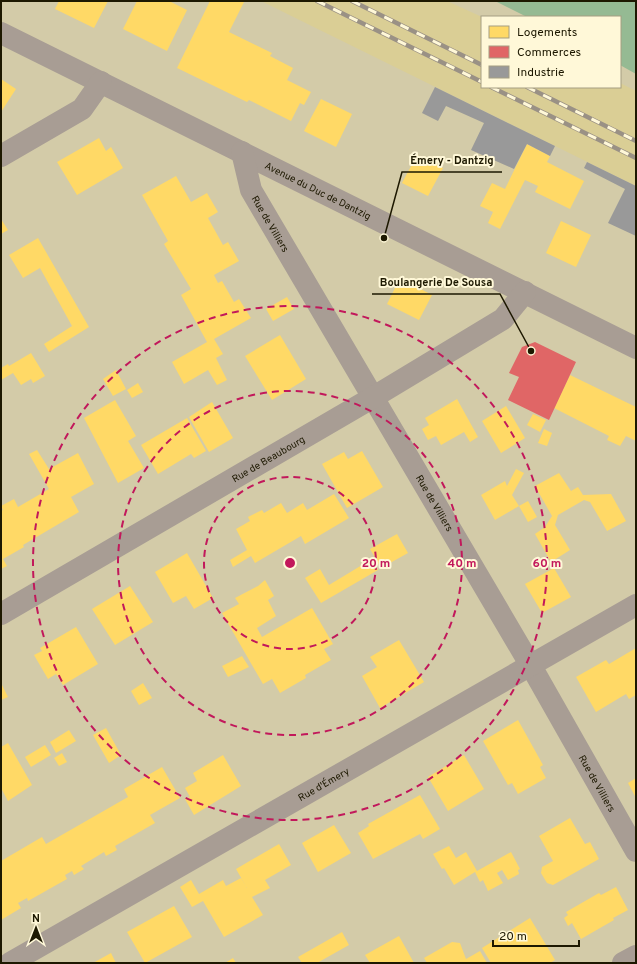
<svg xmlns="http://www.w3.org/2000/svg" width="637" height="964" font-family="Overpass,sans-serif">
	<rect width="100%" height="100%" fill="#d3cba8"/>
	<path fill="#dace95" d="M261 1H447L482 17V87H620V83L636 91V186Z"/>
	<path fill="#95ba93" d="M495 1H636V74L620 65V17H527Z"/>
	<path fill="#ffd966" d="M59 1H108L94 28 55 9Z
		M137 1H169L187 10 167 51 123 29Z
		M210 1 244 2 229 32 272 53 270 56 293 68 287 80 311 92 304 105 300 103 291 121 249 100 247 102 177 68Z
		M1 79 16 89 1 112Z
		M321 99 352 114 336 147 304 131Z
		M99 138 106 151 111 147 123 168 77 195 57 162Z
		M527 144 550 156 547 162 584 181 570 209 535 192 538 186 525 180 500 229 488 223 493 212 480 206 492 183 505 189Z
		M417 155 443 168 428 196 402 183Z
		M176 176 191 202 207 193 218 212 208 218 223 245 228 242 239 261 214 275 218 283 222 281 234 302 239 299 251 318 214 339 223 354 216 358 227 380 217 385 208 370 184 384 172 362 207 342 181 295 191 289 164 244 168 241 142 195Z
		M1 219 8 230 1 234Z
		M561 221 591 235 576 267 546 253Z
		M38 238 89 327 49 352 44 344 72 326 40 268 23 278 9 255Z
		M400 278 432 295 419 320 387 304Z
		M287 297 294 309 273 321 266 309Z
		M280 335 306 379 272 400 245 356Z
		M31 353 45 376 33 383 31 379 21 385 13 373 1 380V368L8 364 9 366Z
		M116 370 126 389 113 396 103 379Z
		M570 375 636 407V441L626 436 620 446 607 440 609 436 554 408Z
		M138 383 143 392 132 398 127 390Z
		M457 399 478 437 470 442 464 432 441 445 436 436 428 440 422 429 429 425 425 418Z
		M115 400 136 436 128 441 144 468 118 483 84 418Z
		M212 402 233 438 209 452 189 417Z
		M506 406 525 438 501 453 482 421Z
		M533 414 546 420 540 432 527 425Z
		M187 418 206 451 194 458 191 454 158 474 141 445Z
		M544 429 552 433 547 446 538 443Z
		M37 450 49 469 78 453 94 484 71 497 79 512 23 545 24 547 3 559 7 566 1 569V511L3 510 1 506 14 499 18 507 49 489 29 454Z
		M362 451 383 487 347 508 322 464 344 452 348 459Z
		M516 469 524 473 512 495 519 506 495 520 481 495 505 481 507 486Z
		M559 473 571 491 578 487 583 495 611 494 626 521 607 531 590 502 584 500 558 515 555 525 570 550 551 562 535 534 545 527 552 516 535 486Z
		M334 494 349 518 305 544 301 536 255 563 251 556 233 567 230 560 247 550 236 529 250 521 248 517 262 510 264 513 281 503 287 513 303 503 307 510Z
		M528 501 537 517 528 522 519 506Z
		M397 534 408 553 381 568 370 549Z
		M187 553 213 598 194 609 186 596 173 603 155 572Z
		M372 559 378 570 321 603 305 578 320 569 329 585Z
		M554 568 571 597 542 613 525 584Z
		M265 580 274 596 268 600 276 616 257 628 262 637 312 608 333 644 324 649 331 660 305 675 306 678 280 693 272 679 263 684 222 613 239 604 235 598 258 586Z
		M130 586 153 622 115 645 92 609Z
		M76 627 98 664 63 685 56 674 48 679 34 655 42 651 40 648Z
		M399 640 424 682 380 708 362 676 377 667 370 657Z
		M636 648V695L629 699 626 694 596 712 576 677 606 660 609 664Z
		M242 656 249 667 228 677 222 666Z
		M1 683 8 697 1 700Z
		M143 683 152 698 139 705 131 691Z
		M518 720 543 765 540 767 546 778 518 794 512 783 508 785 483 741Z
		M106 728 121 755 109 763 93 735Z
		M69 730 76 741 56 753 50 742Z
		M8 743 32 785 8 801 1 788V747Z
		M45 745 51 755 31 767 25 757Z
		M62 753 67 762 59 766 54 758Z
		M223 755 241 786 194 815 185 799 190 797 185 788 197 781 193 773Z
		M464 755 484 789 448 811 428 777Z
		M162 767 180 798 150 815 155 823 115 846 117 850 106 856 104 852 81 866 84 869 74 875 72 871 65 875 67 879 28 901 27 898 18 903 21 908 1 920V861L42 837 46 844 128 797 124 789Z
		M636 778V798L628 783Z
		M420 795 440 829 423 839 420 834 373 859 358 833 369 826 368 824Z
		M570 818 585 844 590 842 599 859 553 885 547 883 541 873 542 867 553 861 539 836Z
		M334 825 351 853 318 872 302 843Z
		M279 844 291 865 265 880 270 888 252 897 263 915 224 937 203 901 192 907 180 887 191 880 199 894 223 880 226 886 241 878 247 888 236 869Z
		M449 846 456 858 466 852 477 871 511 852 520 869 518 870 519 874 508 880 502 870 497 873 503 883 488 891 483 880 480 882 475 872 454 885 444 868 442 869 433 854Z
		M616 887 628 910 613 918 614 920 581 939 572 923 568 926 564 918 568 915 566 912 599 893 601 895Z
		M174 906 192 937 145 963 127 932Z
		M530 918 555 960 550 963H491L482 948Z
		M342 932 349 945 317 963H302L298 957Z
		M399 936 414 963H370L365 955Z
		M452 942 460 943 466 959 480 951 487 963H427L424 958Z
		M111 953 116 963H93Z
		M233 958 236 963H225Z"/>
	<path fill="#e06666" d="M535 342 576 362 549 420 508 400 519 377 509 373 522 347Z"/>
	<path fill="#999" d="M435 87 555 146 550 156 527 144 514 169 471 150 484 123 446 106 438 121 422 113Z
		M587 162 636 186V236L608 223 625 189 584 168Z"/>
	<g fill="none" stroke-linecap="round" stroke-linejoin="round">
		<g stroke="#a89d94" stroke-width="22">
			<path id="s1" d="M1 33 636 348"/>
			<path id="s2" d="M242 152 251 190 531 666 636 851"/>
			<path d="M1 156 82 109 101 82"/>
			<path id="s3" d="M1 614 372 398 503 319 525 292"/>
			<path id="s4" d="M10 963 636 605"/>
			<path d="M623 963 636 956"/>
		</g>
		<defs>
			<path id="rail" d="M317 1 482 82
				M352 1 482 65
				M491 87 636 158
				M527 87 636 141"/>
		</defs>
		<use href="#rail" stroke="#9a9185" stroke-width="4.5"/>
		<use href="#rail" stroke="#fff8d8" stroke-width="3" stroke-dasharray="9" stroke-linecap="butt"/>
	</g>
	<g fill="none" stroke="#c2185b" stroke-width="2" stroke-dasharray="7 5">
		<circle cx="290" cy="563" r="86"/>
		<circle cx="290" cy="563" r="172"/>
		<circle cx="290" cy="563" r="257"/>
	</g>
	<g text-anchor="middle" stroke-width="4" stroke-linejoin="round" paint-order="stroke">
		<g font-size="10" fill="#1d1800" stroke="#fff8d8">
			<text dy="4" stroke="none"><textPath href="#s1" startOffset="354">Avenue du Duc de Dantzig</textPath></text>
			<text dy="4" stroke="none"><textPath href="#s2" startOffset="78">Rue de Villiers</textPath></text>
			<text dy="4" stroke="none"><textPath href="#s3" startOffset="309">Rue de Beaubourg</textPath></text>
			<text dy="4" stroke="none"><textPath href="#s2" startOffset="402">Rue de Villiers</textPath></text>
			<text dy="4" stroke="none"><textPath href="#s2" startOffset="726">Rue de Villiers</textPath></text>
			<text dy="4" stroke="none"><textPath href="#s4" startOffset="361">Rue d'Émery</textPath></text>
		</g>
	</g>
	<circle cx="290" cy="563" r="6" fill="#c2185b" stroke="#fff8d8" stroke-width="2"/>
	<g font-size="12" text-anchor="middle" font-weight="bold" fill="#c2185b" stroke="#fff8d8" stroke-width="4" stroke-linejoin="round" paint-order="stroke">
		<text x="376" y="567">20 m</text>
		<text x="462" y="567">40 m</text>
		<text x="547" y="567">60 m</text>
	</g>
	<path fill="none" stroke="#1d1800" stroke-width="1.5" d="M384 238L402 172H502M531 351L500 294H372"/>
	<g fill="#1d1800" stroke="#fff8d8" stroke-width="1.5">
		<circle cx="384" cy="238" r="4"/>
		<circle cx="531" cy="351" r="4"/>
	</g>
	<g font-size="11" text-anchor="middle" font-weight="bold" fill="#1d1800" stroke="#fff8d8" stroke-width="4" stroke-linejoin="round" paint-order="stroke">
		<text x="452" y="164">Émery - Dantzig</text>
		<text x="436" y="286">Boulangerie De Sousa</text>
	</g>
	<rect width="637" height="964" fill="none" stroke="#1d1800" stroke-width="4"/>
	<rect x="481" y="16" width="140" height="72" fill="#fff8d8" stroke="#a59e82"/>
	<rect x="489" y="26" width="20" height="12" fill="#ffd966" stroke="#a59e82"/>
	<text x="517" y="36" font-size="12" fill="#1d1800">Logements</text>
	<rect x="489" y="46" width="20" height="12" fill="#e06666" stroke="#a59e82"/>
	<text x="517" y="56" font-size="12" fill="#1d1800">Commerces</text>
	<rect x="489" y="66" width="20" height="12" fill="#999999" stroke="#a59e82"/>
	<text x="517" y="76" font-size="12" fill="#1d1800">Industrie</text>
	<g transform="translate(36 928)" stroke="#fff8d8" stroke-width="3" paint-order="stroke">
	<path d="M0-3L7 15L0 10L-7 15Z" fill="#1d1800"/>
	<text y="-6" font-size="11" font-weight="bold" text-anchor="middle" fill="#1d1800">N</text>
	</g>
	<path d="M493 940v6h86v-6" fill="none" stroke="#1d1800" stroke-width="2"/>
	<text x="499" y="940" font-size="12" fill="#1d1800" stroke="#fff8d8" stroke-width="3" paint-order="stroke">20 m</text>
</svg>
